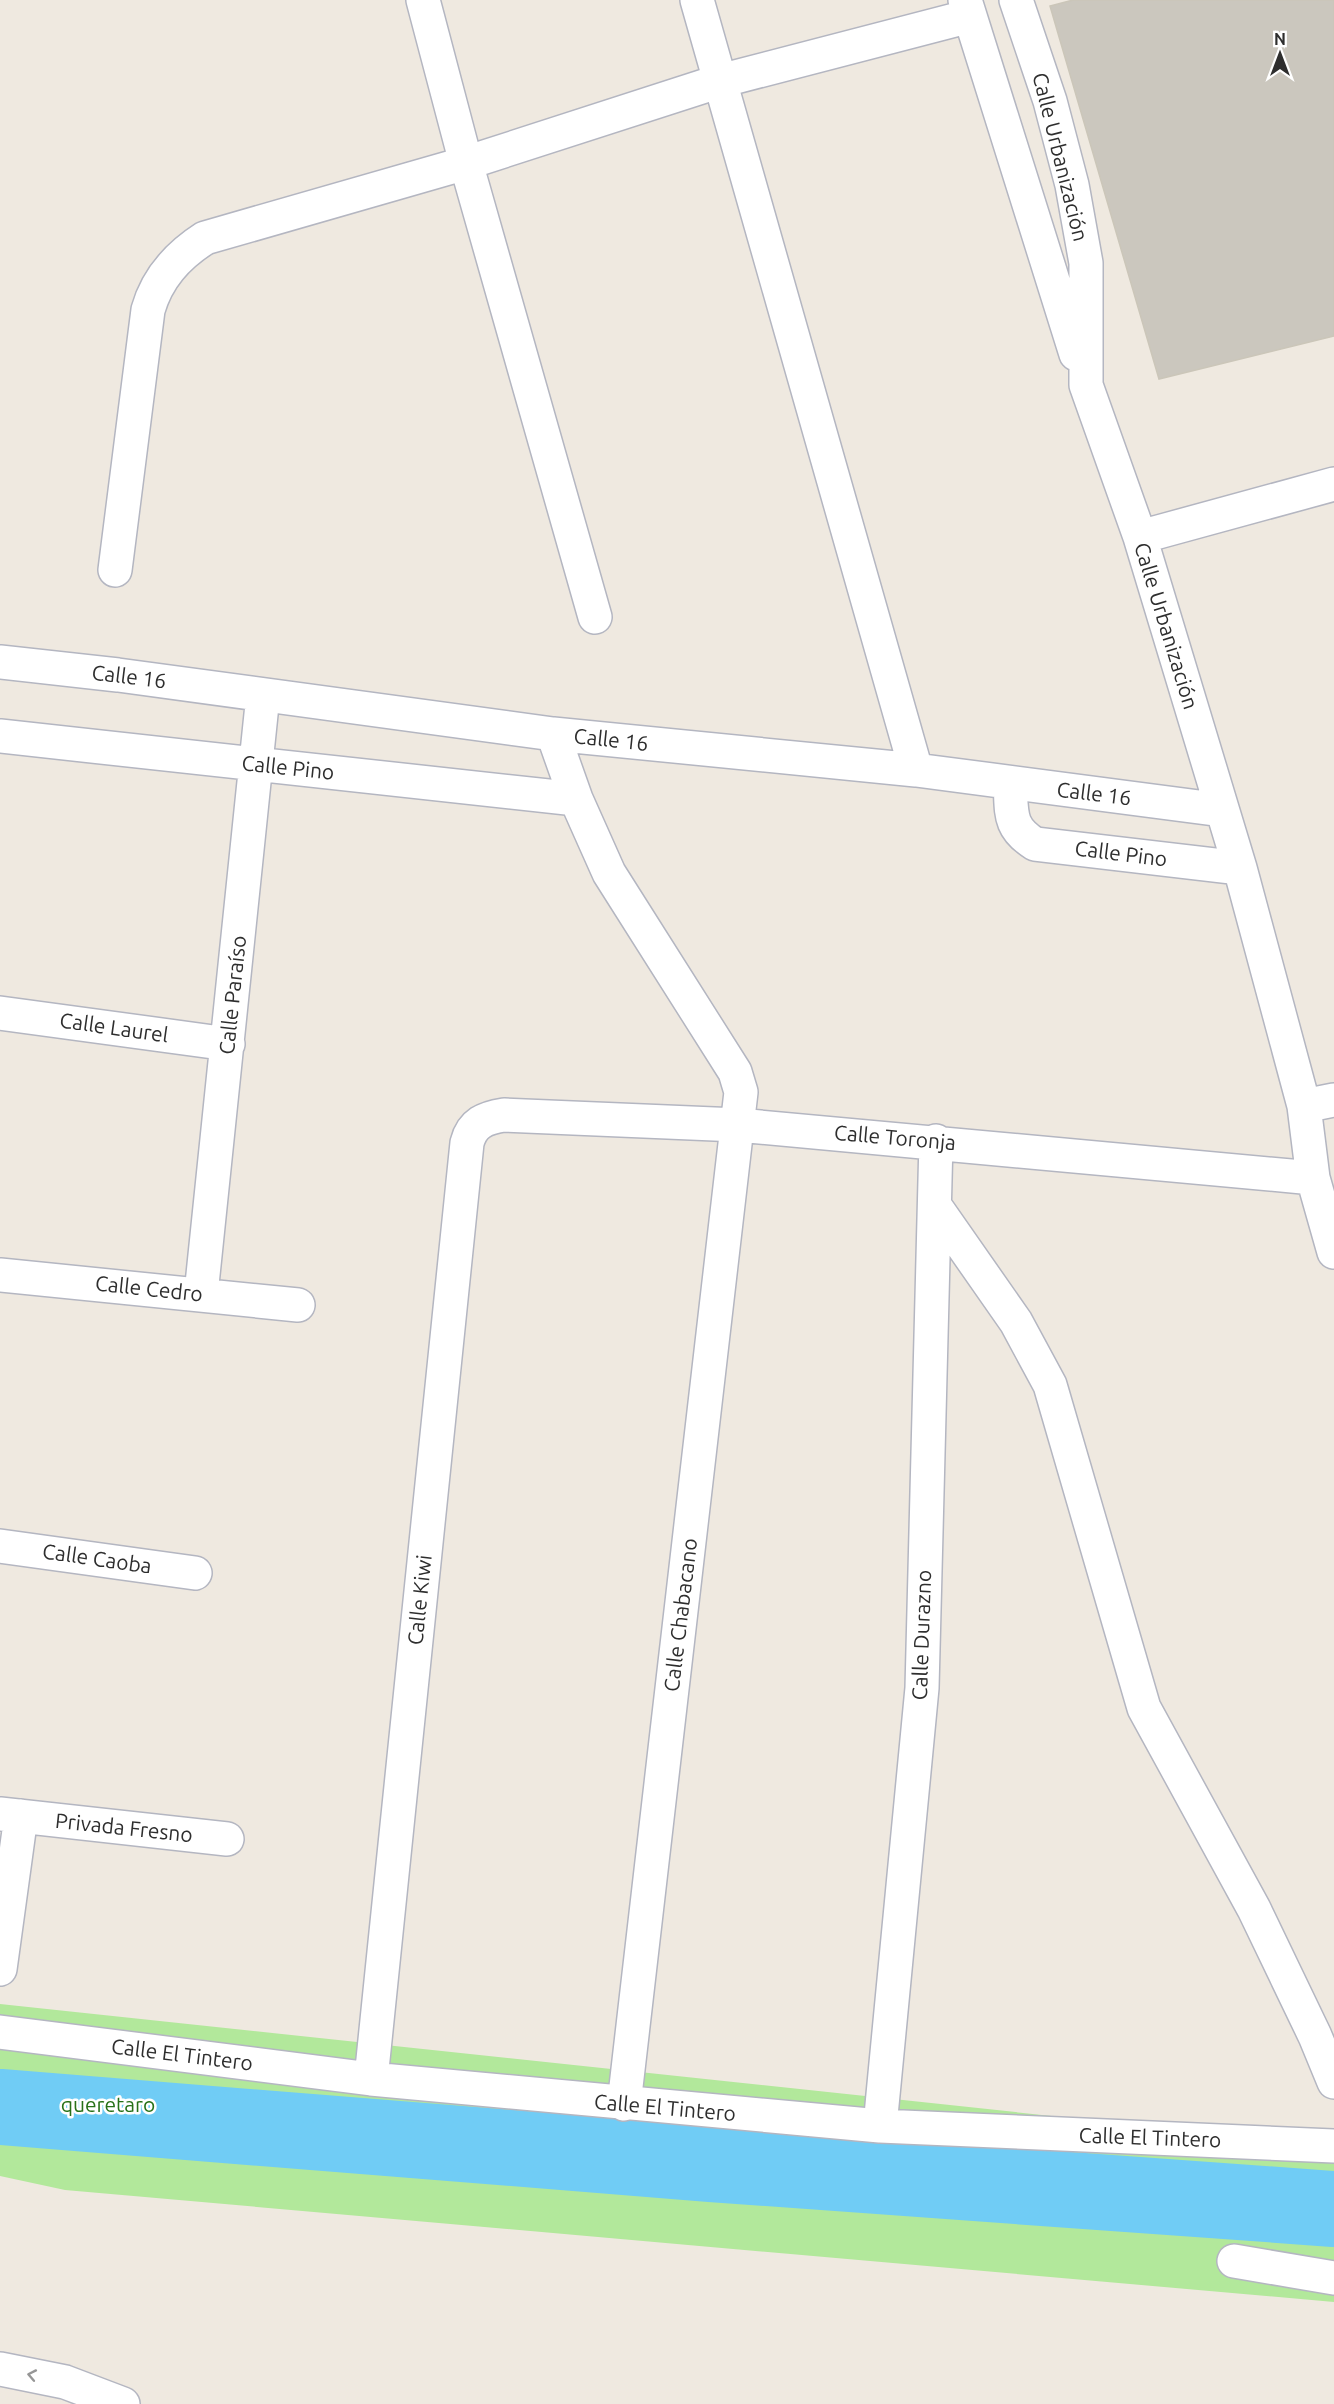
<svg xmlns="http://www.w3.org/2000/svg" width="1334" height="2404" font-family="Ubuntu,sans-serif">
	<rect width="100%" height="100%" fill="#efe9e0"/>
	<path fill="#b2e89b" d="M0 2004 1334 2146V2302L65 2190 0 2176Z"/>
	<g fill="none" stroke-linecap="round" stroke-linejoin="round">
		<path stroke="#70ccf5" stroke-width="76" d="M0 2107 711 2164 1334 2209"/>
	</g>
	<path fill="#cbc7be" stroke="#cbc6b9" stroke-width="1.5" d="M1073 0H1334V336L1159 379 1050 6Z"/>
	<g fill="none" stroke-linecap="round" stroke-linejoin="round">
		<defs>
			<path id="street" d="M423 0 466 163 595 617
				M697 0 916 770
				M965 0 1076 354
				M1016 0 1050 101 1072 185 1086 263V385L1140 537 1240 868 1304 1106 1313 1178 1334 1252
				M1140 537 1334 484
				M115 570 148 310C157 278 177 256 205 238L466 163 720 81 970 16
				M0 662 118 675 553 734 916 770 1222 810
				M553 734 576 799 609 873 735 1072 741 1092 624 2104
				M0 736 576 799
				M1010 784C1012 813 1008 827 1035 844L1240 868
				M0 1013 228 1044
				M1304 1106 1334 1100
				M935 1206 1016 1322 1050 1385 1144 1708 1254 1909 1315 2036 1334 2082
				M0 1275 298 1305
				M201 1294 263 695
				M0 1546 195 1573
				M0 1814 227 1839
				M0 1969 21 1816
				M0 2032 371 2079 880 2126 1334 2146
				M371 2079 467 1143C472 1123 485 1118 504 1115L738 1125 1313 1178
				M880 2126 922 1688 936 1141
				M1234 2261 1334 2278"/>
			<path id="secondary" d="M0 2369 65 2382 123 2404"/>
		</defs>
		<use href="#street" stroke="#b4b6c1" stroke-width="36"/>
		<use href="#secondary" stroke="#b4b6c1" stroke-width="36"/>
		<use href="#street" stroke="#fff" stroke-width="33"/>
		<use href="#secondary" stroke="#fff" stroke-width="33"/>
	</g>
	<defs><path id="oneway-chevron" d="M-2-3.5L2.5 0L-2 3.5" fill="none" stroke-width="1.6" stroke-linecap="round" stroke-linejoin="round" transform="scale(1.5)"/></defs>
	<use stroke="#969696" href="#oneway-chevron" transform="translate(32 2375) rotate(-169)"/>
	<g text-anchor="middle" stroke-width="5" stroke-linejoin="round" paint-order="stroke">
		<g font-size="21" fill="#2e2e2e" stroke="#fff">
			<text transform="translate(1060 157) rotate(76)" y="7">Calle Urbanización</text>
			<text transform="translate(1166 626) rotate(73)" y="7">Calle Urbanización</text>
			<text transform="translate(129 677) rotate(7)" y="7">Calle 16</text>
			<text transform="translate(611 740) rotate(6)" y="7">Calle 16</text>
			<text transform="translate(288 768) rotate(6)" y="7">Calle Pino</text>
			<text transform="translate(1094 794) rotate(7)" y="7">Calle 16</text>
			<text transform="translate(1121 854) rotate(7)" y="7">Calle Pino</text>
			<text transform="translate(233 995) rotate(-84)" y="7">Calle Paraíso</text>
			<text transform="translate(114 1028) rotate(8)" y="7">Calle Laurel</text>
			<text transform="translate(895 1138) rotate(5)" y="7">Calle Toronja</text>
			<text transform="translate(149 1289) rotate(6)" y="7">Calle Cedro</text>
			<text transform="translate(97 1559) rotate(8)" y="7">Calle Caoba</text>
			<text transform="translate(420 1600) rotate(-84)" y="7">Calle Kiwi</text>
			<text transform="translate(681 1615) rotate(-83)" y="7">Calle Chabacano</text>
			<text transform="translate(922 1635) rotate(-88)" y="7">Calle Durazno</text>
			<text transform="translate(124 1828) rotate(6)" y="7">Privada Fresno</text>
			<text transform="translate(182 2055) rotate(7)" y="7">Calle El Tintero</text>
			<text transform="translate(665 2108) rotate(5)" y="7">Calle El Tintero</text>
			<text transform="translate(1150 2138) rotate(2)" y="7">Calle El Tintero</text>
		</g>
		<g font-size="21" fill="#277118" stroke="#fff">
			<text x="108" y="2112">queretaro</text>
		</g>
	</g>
	<g transform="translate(1280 54)" stroke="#ffffff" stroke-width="4.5" paint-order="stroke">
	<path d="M0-4.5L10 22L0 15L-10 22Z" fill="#2e2e2e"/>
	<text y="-9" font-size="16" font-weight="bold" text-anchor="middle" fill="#2e2e2e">N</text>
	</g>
</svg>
